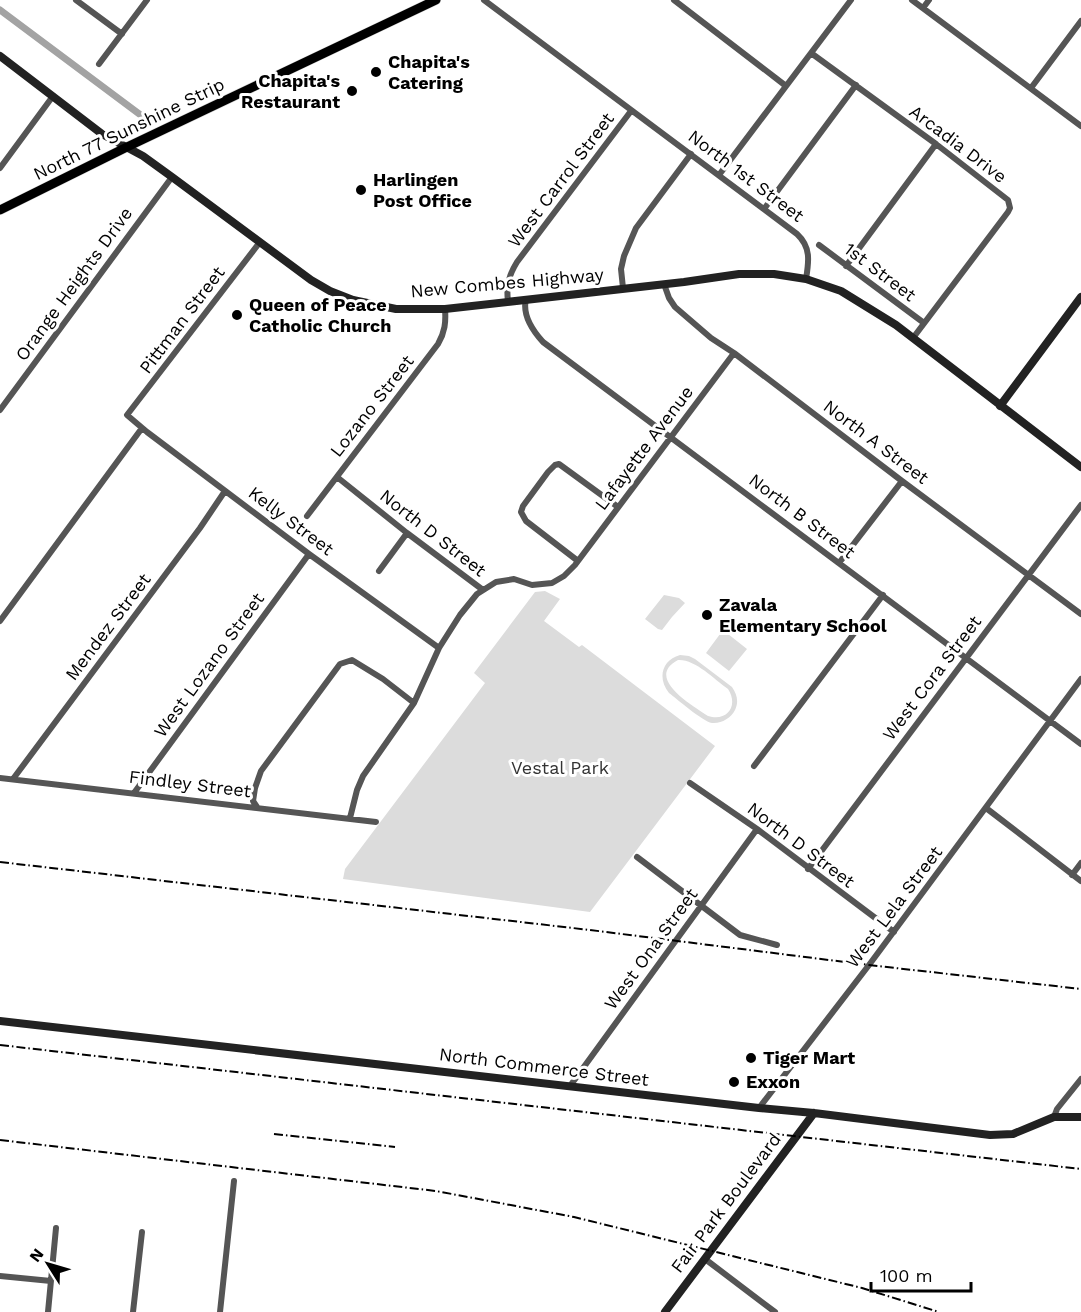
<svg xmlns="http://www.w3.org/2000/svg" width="1081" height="1312" font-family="'Work Sans',sans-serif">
	<rect width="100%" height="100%" fill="#fff"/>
	<path fill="#dcdcdc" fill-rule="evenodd" d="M545 591 560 599 544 621 579 647 582 645 715 746 590 912 343 879 345 869 485 683 474 673 535 592Z
		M664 595 679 598 685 603 672 617 662 630 658 629 645 619Z
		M723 630 747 649 729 671 706 653Z
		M680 655 689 656 695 659 732 687C737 694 739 702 735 710 731 718 721 724 712 723 702 721 677 699 669 693 657 678 662 660 680 655ZM678 660C695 659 714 679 728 689 739 706 727 722 708 716 693 706 644 678 678 660Z"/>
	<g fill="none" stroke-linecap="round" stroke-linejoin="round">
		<path stroke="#a3a3a3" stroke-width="7" d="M0 10 146 119"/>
		<defs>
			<path id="primary" d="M0 210 127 147 436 0"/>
		</defs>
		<use href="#primary" stroke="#dbdbdb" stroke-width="10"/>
		<path stroke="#555" stroke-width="6" d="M76 0 122 34
			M484 0 797 234C811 247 809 261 806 279
			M674 0 786 86
			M912 0 1081 126
			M923 8 929 0
			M811 53 936 144 1008 200 1010 208 1008 212 913 338
			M99 64 147 0
			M1031 88 1081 21
			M0 168 53 96
			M719 175 851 0
			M764 209 856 85
			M260 242 127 415 147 432 309 554 439 648
			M819 245 924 323
			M846 266 936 144
			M664 284 669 298 675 307 711 338 734 353 902 481 1081 614
			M623 288 621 269 624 256 636 228 691 154
			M526 299C522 315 533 331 543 342L1081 744
			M508 301C506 286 509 275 517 262L631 111
			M0 410 172 177
			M337 477 407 533 483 590
			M307 516 438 344C445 332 446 322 445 309
			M578 561 526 521 521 512 523 506 548 472 555 465 559 464 618 507
			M839 563 902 481
			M379 571 407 533
			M0 621 142 428
			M754 766 883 595
			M0 778 376 822
			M13 779 200 528 225 491
			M690 783 757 829 894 932
			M134 793 309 554
			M257 807 253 801 255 788 261 771 340 664 352 660 383 679 414 703
			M986 808 1081 881
			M350 818 357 790 363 776 414 703 439 648 460 615 477 594 496 582 514 579 532 585 552 583 564 576 575 565 734 353
			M637 857 740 935 777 945
			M808 869 1081 505
			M1072 875 1081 863
			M570 1086 757 829
			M759 1108 869 965 1081 679
			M1054 1117 1057 1109 1081 1079
			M705 1259 775 1312
			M0 1276 51 1281
			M48 1312 56 1228
			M133 1312 142 1232
			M220 1312 234 1181"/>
		<path stroke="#222" stroke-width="8" d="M0 56 102 134 143 156 172 177 311 280 330 291 353 300 396 309H445L684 282 739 274H774L806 279 841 291 896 325 1081 467
			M1000 406 1081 297
			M0 1021 759 1108 814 1113 990 1135 1013 1134 1054 1117H1081
			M665 1312 814 1113"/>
		<use href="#primary" stroke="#000" stroke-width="9"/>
		<path stroke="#000" stroke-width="2" stroke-dasharray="9 3 1.5 3" stroke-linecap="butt" d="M0 862 590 930 869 965 1081 989
			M0 1045 1081 1169
			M274 1134 395 1147
			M0 1140 436 1191 574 1217 862 1288 939 1312"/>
	</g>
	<g fill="#000" stroke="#fff" stroke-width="2">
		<circle cx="376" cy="72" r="6"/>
		<circle cx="352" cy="91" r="6"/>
		<circle cx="361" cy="190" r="6"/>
		<circle cx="237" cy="315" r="6"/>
		<circle cx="707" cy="615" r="6"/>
		<circle cx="751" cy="1058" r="6"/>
		<circle cx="734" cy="1082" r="6"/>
	</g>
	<g text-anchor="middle" stroke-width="6" stroke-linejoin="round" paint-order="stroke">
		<g font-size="18" font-weight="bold" fill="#000" stroke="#fff" text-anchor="start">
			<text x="388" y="68">Chapita's<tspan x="388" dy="21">Catering</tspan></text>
			<text x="340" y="87" text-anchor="end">Chapita's<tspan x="340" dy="21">Restaurant</tspan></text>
			<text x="373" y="186">Harlingen<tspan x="373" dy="21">Post Office</tspan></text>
			<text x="249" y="311">Queen of Peace<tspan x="249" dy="21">Catholic Church</tspan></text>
			<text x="719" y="611">Zavala<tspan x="719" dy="21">Elementary School</tspan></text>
			<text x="763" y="1064">Tiger Mart</text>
			<text x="746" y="1088">Exxon</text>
		</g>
		<g font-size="18" fill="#000" stroke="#fff">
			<text transform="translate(129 129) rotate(-26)" y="6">North 77 Sunshine Strip</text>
			<text transform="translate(958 144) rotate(37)" y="6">Arcadia Drive</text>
			<text transform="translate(746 176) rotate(37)" y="6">North 1st Street</text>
			<text transform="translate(561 180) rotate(-53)" y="6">West Carrol Street</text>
			<text transform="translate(880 272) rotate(37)" y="6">1st Street</text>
			<text transform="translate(507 283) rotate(-5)" y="6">New Combes Highway</text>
			<text transform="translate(74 284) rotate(-54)" y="6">Orange Heights Drive</text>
			<text transform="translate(182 320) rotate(-53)" y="6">Pittman Street</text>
			<text transform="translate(372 406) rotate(-52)" y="6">Lozano Street</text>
			<text transform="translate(876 442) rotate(37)" y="6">North A Street</text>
			<text transform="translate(644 448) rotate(-53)" y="6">Lafayette Avenue</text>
			<text transform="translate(802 516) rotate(37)" y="6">North B Street</text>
			<text transform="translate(291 521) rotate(37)" y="6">Kelly Street</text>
			<text transform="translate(433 533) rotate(38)" y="6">North D Street</text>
			<text transform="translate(108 627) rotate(-53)" y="6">Mendez Street</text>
			<text transform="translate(209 665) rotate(-54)" y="6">West Lozano Street</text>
			<text transform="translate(932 678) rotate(-53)" y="6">West Cora Street</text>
			<text transform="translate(190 784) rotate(7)" y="6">Findley Street</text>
			<text transform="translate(801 845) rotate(37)" y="6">North D Street</text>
			<text transform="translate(894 907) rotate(-53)" y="6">West Lela Street</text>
			<text transform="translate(651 949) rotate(-54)" y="6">West Ona Street</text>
			<text transform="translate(544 1067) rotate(7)" y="6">North Commerce Street</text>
			<text transform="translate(726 1203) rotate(-53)" y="6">Fair Park Boulevard</text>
		</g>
		<g font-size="18" fill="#333" stroke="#fff">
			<text x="560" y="774">Vestal Park</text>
		</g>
	</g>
	<g transform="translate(48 1264) rotate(307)" stroke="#ffffff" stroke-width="4.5" paint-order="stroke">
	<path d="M0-4.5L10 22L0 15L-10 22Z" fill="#000000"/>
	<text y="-9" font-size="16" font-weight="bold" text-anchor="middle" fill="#000000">N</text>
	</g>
	<path d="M871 1282v9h100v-9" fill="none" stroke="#000000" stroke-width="3"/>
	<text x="880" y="1282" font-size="18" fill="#000000" stroke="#ffffff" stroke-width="4.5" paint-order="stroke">100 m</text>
</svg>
